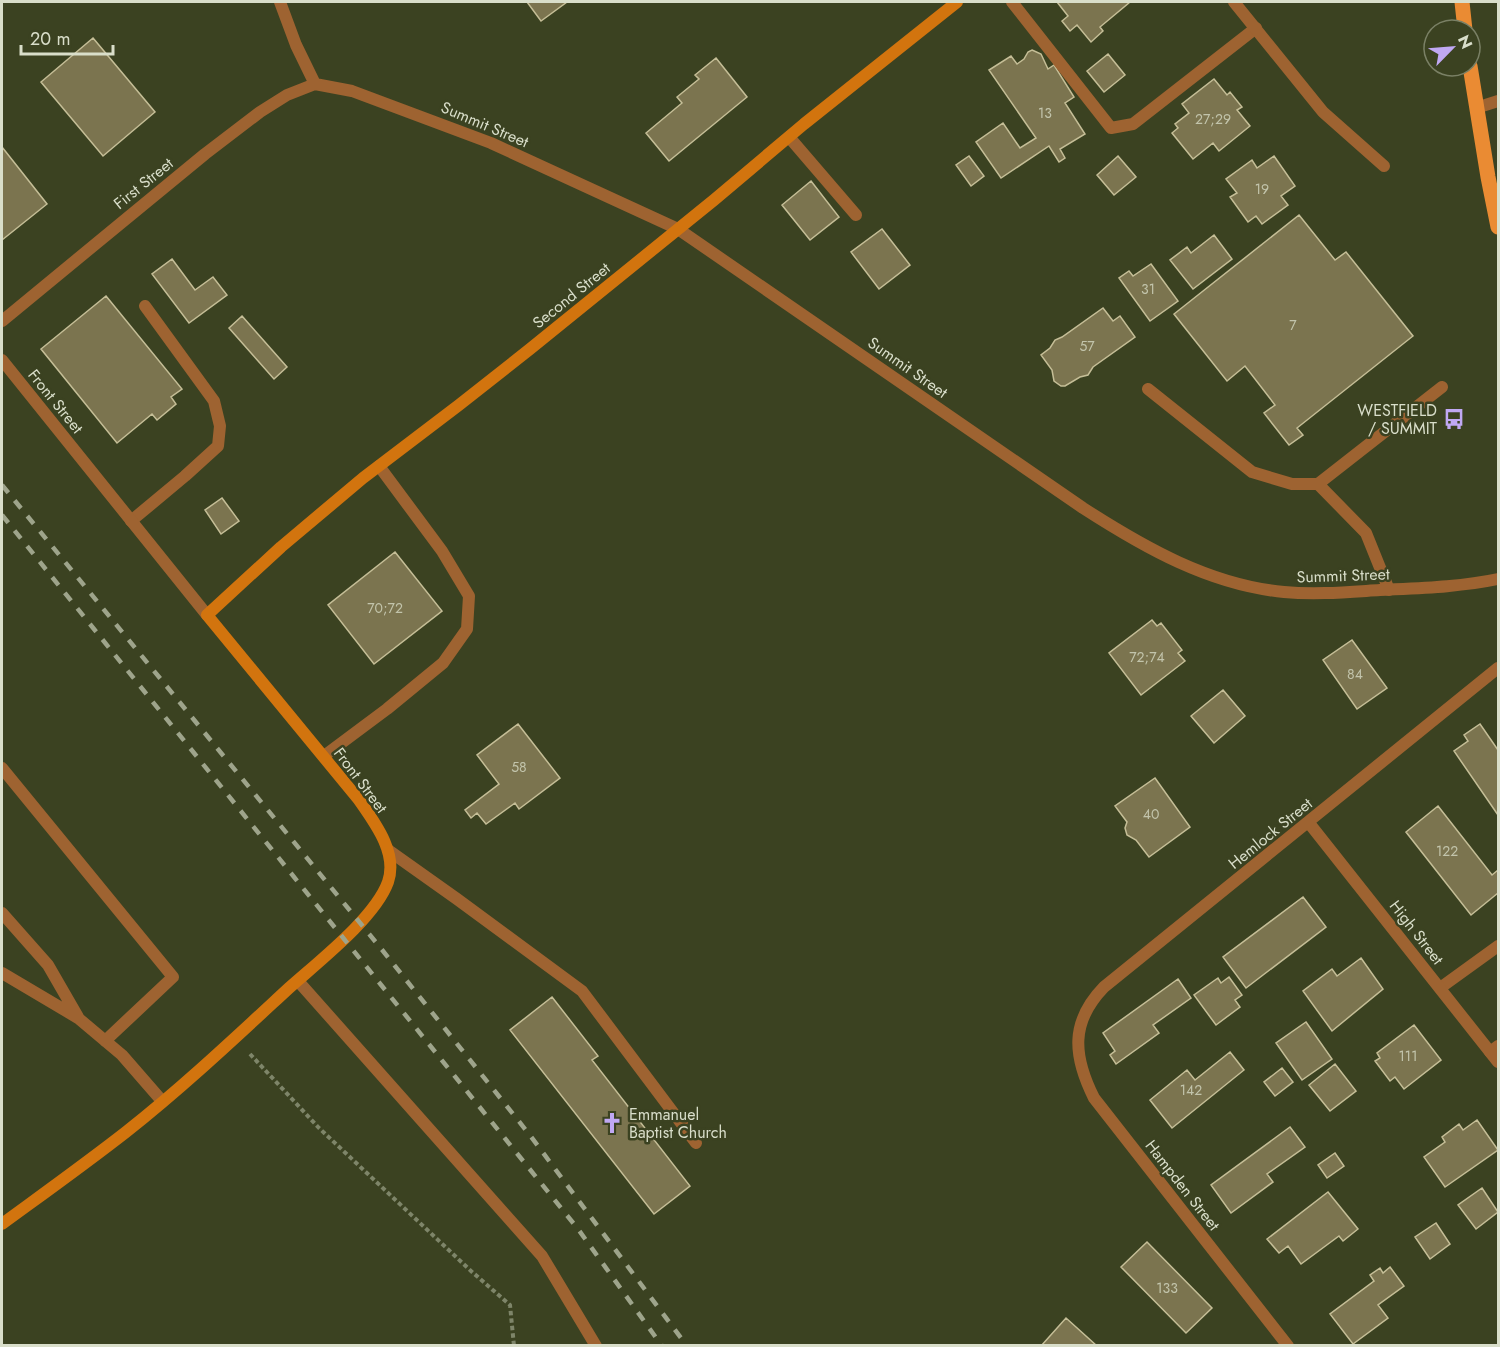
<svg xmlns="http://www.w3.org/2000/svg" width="1500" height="1347" font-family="Jost,sans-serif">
	<rect width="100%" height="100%" fill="#3b4221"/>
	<path fill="#7b744f" stroke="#c5be97" stroke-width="1.5" d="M527 2H567L541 21Z
		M1057 2H1130L1100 27 1103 31 1091 42 1077 25 1070 31 1062 21 1068 16Z
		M93 38 155 112 103 156 41 82Z
		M1032 50 1041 54 1048 69 1054 65 1074 97 1065 103 1085 134 1060 149 1065 158 1059 162 1049 146 1001 178 976 142 1003 123 1020 148 1036 138 989 70 1011 56 1017 64 1024 59 1028 52Z
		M1108 54 1125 75 1104 92 1087 71Z
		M716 58 747 97 669 161 646 133 682 103 677 97 699 79 695 75Z
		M1214 79 1227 95 1230 92 1242 107 1237 110 1250 126 1219 151 1213 143 1193 159 1172 133 1178 128 1175 124 1189 113 1182 104Z
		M2 147 47 204 2 240Z
		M969 156 984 176 971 186 956 165Z
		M1118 156 1136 177 1114 195 1097 175Z
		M1274 156 1295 186 1281 196 1288 205 1262 224 1256 216 1248 222 1230 197 1237 193 1226 179 1252 160 1257 168Z
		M811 181 839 217 810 240 782 205Z
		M1299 215 1335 260 1346 252 1413 336 1297 428 1303 435 1289 445 1264 413 1275 405 1245 366 1227 381 1174 314Z
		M882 229 910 265 879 289 851 252Z
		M1214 235 1232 259 1193 289 1170 260 1187 247 1191 253Z
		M172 259 195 290 213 277 227 295 189 323 152 274Z
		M1151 264 1178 301 1150 321 1119 278 1129 271 1133 276Z
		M106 296 182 389 171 397 176 404 157 420 152 414 117 443 41 349Z
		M1103 308 1113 321 1120 316 1135 337 1093 367 1088 375 1080 377 1065 386H1061L1054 381 1052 370 1041 355 1050 348 1055 340 1062 337Z
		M242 316 287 367 274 379 229 328Z
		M222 498 239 521 221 534 205 510Z
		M395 552 442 611 374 664 328 605Z
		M1152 620 1157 626 1161 623 1182 650 1178 653 1185 661 1141 695 1109 653Z
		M1352 640 1387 688 1357 709 1323 660Z
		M1223 690 1245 716 1214 743 1191 716Z
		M518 724 560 778 519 809 515 803 486 824 477 813 471 818 465 810 499 784 477 755Z
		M1480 724 1498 750V815L1454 751 1468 741 1464 735Z
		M1155 778 1190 827 1149 857 1136 840 1127 835 1125 828 1127 822 1115 806Z
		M1438 806 1492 875 1498 870V893L1471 915 1406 832Z
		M1303 897 1326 927 1246 988 1223 957Z
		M1361 958 1383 989 1332 1031 1303 991 1332 969 1337 976Z
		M1229 977 1242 995 1235 1000 1240 1007 1216 1025 1194 995 1218 978 1221 983Z
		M1178 979 1191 998 1153 1025 1159 1033 1116 1064 1110 1055 1115 1051 1103 1033Z
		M552 997 598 1056 592 1060 690 1186 654 1214 510 1030Z
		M1306 1022 1332 1059 1302 1080 1276 1043Z
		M1414 1025 1441 1060 1404 1089 1395 1077 1390 1081 1375 1061 1380 1058 1377 1053Z
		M1230 1052 1244 1070 1172 1128 1150 1100 1187 1070 1195 1080Z
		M1335 1064 1356 1091 1330 1111 1309 1085Z
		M1282 1068 1293 1082 1275 1096 1264 1082Z
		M1477 1120 1498 1150 1445 1187 1424 1157 1445 1142 1442 1137 1459 1124 1463 1130Z
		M1290 1127 1305 1147 1267 1174 1273 1182 1231 1213 1211 1185Z
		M1335 1153 1344 1166 1327 1178 1318 1165Z
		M1482 1188 1498 1212 1476 1229 1458 1205Z
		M1328 1192 1358 1229 1343 1241 1339 1236 1301 1264 1288 1246 1279 1253 1267 1239Z
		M1436 1223 1450 1244 1430 1259 1415 1237Z
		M1147 1242 1212 1308 1186 1333 1121 1267Z
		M1390 1267 1404 1286 1378 1305 1388 1318 1353 1344 1330 1314 1374 1281 1370 1275 1380 1268 1383 1273Z
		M1066 1318 1097 1346H1041Z"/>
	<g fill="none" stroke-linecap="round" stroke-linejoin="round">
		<path stroke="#7e8569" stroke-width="4" stroke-dasharray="4.5 3" stroke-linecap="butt" d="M250 1054 319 1128 471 1271 510 1305 514 1346"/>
		<path stroke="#9e6331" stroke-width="12" d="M1012 2 1111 128 1133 124 1256 28
			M1476 108 1498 101
			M789 137 856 215
			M1148 389 1252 472 1292 484H1318
			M131 521 185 476 218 446 220 426 214 401 145 306
			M1389 590 1366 533 1318 484 1442 387
			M324 756 387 709 443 663 467 629 469 596 442 551 379 466
			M2 768 173 977 105 1041
			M388 850 457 899 582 991 696 1143
			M2 913 48 965 78 1017
			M2 973 78 1018 122 1055 162 1101
			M298 981 542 1256 596 1346
			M1440 988 1498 946
			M1490 1052 1498 1046"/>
		<path stroke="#9e6331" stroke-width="12" d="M280 2 296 45 315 84
			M1234 2 1323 112 1384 166
			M315 84 352 91 491 143 678 229 1083 508C1145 548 1210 585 1284 592 1316 595 1348 592 1380 590 1420 588 1460 587 1498 579
			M2 321 205 154 260 112 287 95 315 84
			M2 360 207 615
			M1309 823 1498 1062
			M1288 1346 1094 1098C1073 1056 1070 1022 1104 987L1498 668"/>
		<path stroke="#d2740e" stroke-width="12" d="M2 1224C43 1194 85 1164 126 1132 183 1087 236 1037 289 988 318 962 375 918 388 882 398 853 375 823 359 800L207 615 281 547 363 478 459 405 530 349 714 200 804 124 957 2"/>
		<path stroke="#ea8b33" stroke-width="15" d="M1462 2 1465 30
			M1470 66 1488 177 1498 227"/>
		<path stroke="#9ea48b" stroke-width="4.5" stroke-dasharray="10 10" stroke-linecap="butt" d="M2 485 383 951 529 1134 687 1346
			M2 515 578 1229 662 1346"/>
	</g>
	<defs>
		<symbol id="bus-bare" viewBox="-9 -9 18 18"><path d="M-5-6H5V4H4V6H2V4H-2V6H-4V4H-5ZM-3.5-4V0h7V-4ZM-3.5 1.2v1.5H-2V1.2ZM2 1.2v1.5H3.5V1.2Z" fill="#c0a8f3" stroke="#3b4221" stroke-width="2.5" paint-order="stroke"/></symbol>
		<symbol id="church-bare" viewBox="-9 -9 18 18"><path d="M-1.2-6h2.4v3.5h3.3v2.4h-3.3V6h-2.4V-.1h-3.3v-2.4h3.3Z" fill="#c0a8f3" stroke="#3b4221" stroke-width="2.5" paint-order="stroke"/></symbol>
	</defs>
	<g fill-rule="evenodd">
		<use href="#bus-bare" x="1439" y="404" width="30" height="30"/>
		<use href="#church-bare" x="597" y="1108" width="30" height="30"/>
	</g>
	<g text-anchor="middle" stroke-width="5" stroke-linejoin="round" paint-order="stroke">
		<g font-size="14" fill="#c2c4ab">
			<text x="1045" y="118">13</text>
			<text x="1213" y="124">27;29</text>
			<text x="1262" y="194">19</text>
			<text x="1148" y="294">31</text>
			<text x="1293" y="330">7</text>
			<text x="1087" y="351">57</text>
			<text x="385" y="613">70;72</text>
			<text x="1147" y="662">72;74</text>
			<text x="1355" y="679">84</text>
			<text x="519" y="772">58</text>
			<text x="1151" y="819">40</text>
			<text x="1447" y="856">122</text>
			<text x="1408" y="1061">111</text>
			<text x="1191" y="1095">142</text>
			<text x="1167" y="1293">133</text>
		</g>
		<g font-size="16" fill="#d9deca" stroke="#3b4221">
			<text transform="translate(485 124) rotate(23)" y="6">Summit Street</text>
			<text transform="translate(143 183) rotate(-39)" y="6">First Street</text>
			<text transform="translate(571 295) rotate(-39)" y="6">Second Street</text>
			<text transform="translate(908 367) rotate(35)" y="6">Summit Street</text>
			<text transform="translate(56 401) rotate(51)" y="6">Front Street</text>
			<text transform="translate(1343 575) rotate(-2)" y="6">Summit Street</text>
			<text transform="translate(361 780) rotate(53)" y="6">Front Street</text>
			<text transform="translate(1270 833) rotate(-39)" y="6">Hemlock Street</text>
			<text transform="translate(1417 932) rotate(52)" y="6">High Street</text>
			<text transform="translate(1183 1185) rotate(52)" y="6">Hampden Street</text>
		</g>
		<g font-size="16" fill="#d9deca" stroke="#3b4221" text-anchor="end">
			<text x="1437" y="416">WESTFIELD<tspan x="1437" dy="18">/ SUMMIT</tspan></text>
			<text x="629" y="1120" text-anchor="start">Emmanuel<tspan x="629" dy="18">Baptist Church</tspan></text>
		</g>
	</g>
	<rect width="1500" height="1347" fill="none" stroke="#d9deca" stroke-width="6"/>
	<g transform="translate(1452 48) rotate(65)"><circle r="28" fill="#3b4221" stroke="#7a8065" stroke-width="1.5"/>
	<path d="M0-4.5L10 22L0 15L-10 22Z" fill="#c0a8f3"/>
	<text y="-9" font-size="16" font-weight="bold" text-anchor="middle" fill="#d9deca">N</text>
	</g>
	<path d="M21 45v9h92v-9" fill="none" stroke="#d9deca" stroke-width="3"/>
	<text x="30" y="45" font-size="18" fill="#d9deca" stroke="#3b4221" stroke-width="4.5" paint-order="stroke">20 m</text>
</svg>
